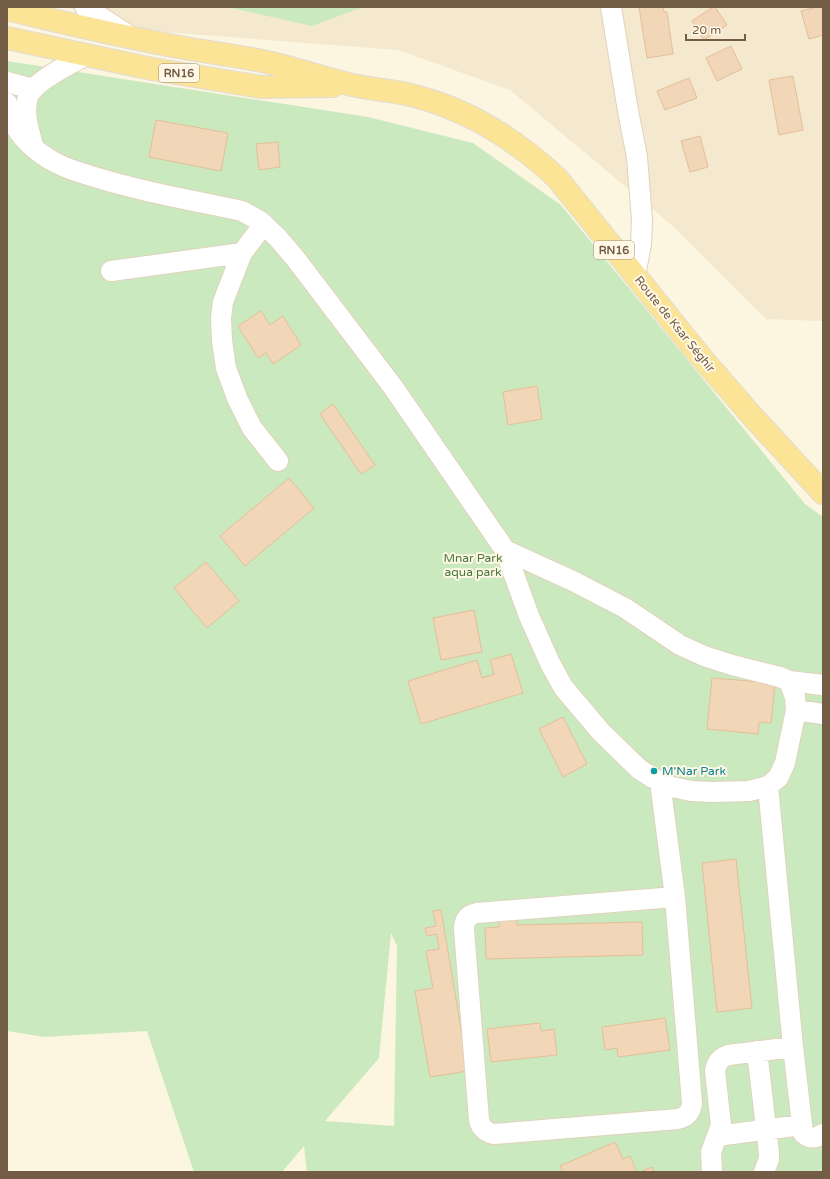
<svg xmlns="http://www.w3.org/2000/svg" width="830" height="1179" font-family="'Varela Round',sans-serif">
	<rect width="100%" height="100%" fill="#fcf5e0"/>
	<path fill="#f4e8cf" d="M65 7H823V321L766 319 674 227 510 90 398 50 150 31Z"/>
	<path fill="#cbe9bf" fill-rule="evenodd" d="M227 7H363L312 26Z
		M7 61 368 117 473 143 561 205 805 504 823 517V1172H307L304 1146 282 1172H194L147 1031 44 1037 7 1031ZM391 933 397 946 394 1126 325 1121 379 1058Z"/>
	<path fill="#f2d6b8" stroke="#e4bf98" d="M639 7H663L664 12H667L673 54 647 58Z
		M713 7H715L727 25 704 40 692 21Z
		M817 7H823V35L809 39 801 11Z
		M731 46 742 69 717 81 706 58Z
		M793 76 803 130 779 135 769 80Z
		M689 78 697 98 665 110 657 91Z
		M156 120 228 133 221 171 149 157Z
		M700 136 708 167 690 172 681 141Z
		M278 142 280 167 259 170 256 144Z
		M261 311 270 325 283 316 301 345 273 364 266 353 258 358 238 326Z
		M537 386 542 419 508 425 503 392Z
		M333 404 375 465 361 474 320 414Z
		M289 478 314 508 245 566 220 536Z
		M206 562 239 601 207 628 174 588Z
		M474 610 482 652 441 660 433 618Z
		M511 654 523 693 421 724 408 681 477 660 482 678 494 674 490 660Z
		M712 678 775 683 771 723 759 722 758 734 707 729Z
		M563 717 587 764 563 777 539 729Z
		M736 859 752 1008 717 1012 702 863Z
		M441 910 468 1071 430 1077 415 991 433 988 426 951 439 949 437 934 427 936 425 928 436 926 433 911Z
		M499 920H517V925L642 922 643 955 486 959 485 928 499 927Z
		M665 1018 670 1050 618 1057 617 1048 605 1050 602 1027Z
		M540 1023 541 1031 554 1029 557 1055 491 1062 487 1029Z
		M615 1142 623 1159 630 1156 637 1172H563L560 1166Z
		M652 1167 654 1172H640Z"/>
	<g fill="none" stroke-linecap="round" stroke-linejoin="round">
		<defs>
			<path id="minor" d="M85 7 128 35
				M611 7 628 111 637 157 642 220 641 244 635 276
				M7 82 33 89
				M7 103C11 128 28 146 49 159 61 167 75 171 88 175 138 191 191 200 242 211L260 221 277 237 295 258 393 387 505 550 529 616 550 663 563 687 601 732 639 769 653 778 668 786 691 791 713 792 749 791 768 786 778 778 785 763 796 710 795 697 789 681 780 677 732 665 704 656 680 645 625 608 575 582 505 550
				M33 145C29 130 23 113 28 97 34 81 70 64 85 56
				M264 224 242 253 223 302 221 318 222 341 226 368 237 398 252 428 278 461
				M111 271 242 253
				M789 681 823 685
				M796 710 823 714
				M660 782 675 897 692 1103C691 1112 687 1117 678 1119L494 1134C486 1132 481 1129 479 1120L464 929C464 920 468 915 477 913L675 897
				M768 786 793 1047 803 1133C810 1140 816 1138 823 1134
				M757 1051 769 1153V1159L764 1172
				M717 1136 802 1125
				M712 1172 711 1152 721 1125 715 1071C716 1063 720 1058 728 1055L793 1047"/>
			<path id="major" d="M7 9C68 24 129 38 190 49 214 53 238 56 262 61 292 67 322 78 352 85 370 89 388 90 406 94 465 107 513 137 557 178L700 356 753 417 823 493
				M7 38 152 69 261 87 333 86"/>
		</defs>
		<use href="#minor" stroke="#e0d2bc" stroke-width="22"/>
		<use href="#major" stroke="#e0dbd7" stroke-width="24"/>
		<use href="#minor" stroke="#fff" stroke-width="20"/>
		<use href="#major" stroke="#fce497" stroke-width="22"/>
	</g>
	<circle fill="#0f9aa8" stroke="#fff8e6" stroke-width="1.5" cx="654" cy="771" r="4"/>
	<g text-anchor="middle" stroke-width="4" stroke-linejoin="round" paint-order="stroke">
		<g fill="#fff8e6" stroke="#9d8c77" stroke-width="1">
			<rect x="159" y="64" width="40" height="18" rx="3"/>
			<rect x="594" y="241" width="40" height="18" rx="3"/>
		</g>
		<g font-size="11" font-weight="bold" fill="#735d47">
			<text x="179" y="77">RN16</text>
			<text x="614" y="254">RN16</text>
		</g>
		<g font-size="12" fill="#735d47" stroke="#fff8e6">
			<text transform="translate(675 324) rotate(51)" y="4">Route de Ksar Séghir</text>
		</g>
		<g font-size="12" fill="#497940" stroke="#fff8e6">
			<text x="473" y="562">Mnar Park<tspan x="473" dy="14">aqua park</tspan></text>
		</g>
		<g font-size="12" fill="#0d838f" stroke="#fff8e6" text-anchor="start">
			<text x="662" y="775">M'Nar Park</text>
		</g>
	</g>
	<rect width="830" height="1179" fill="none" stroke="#735d47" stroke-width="16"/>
	<path d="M686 34v6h59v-6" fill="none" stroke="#735d47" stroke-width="2"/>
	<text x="692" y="34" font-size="12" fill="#735d47" stroke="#fff8e6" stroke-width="3" paint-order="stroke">20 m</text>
</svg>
